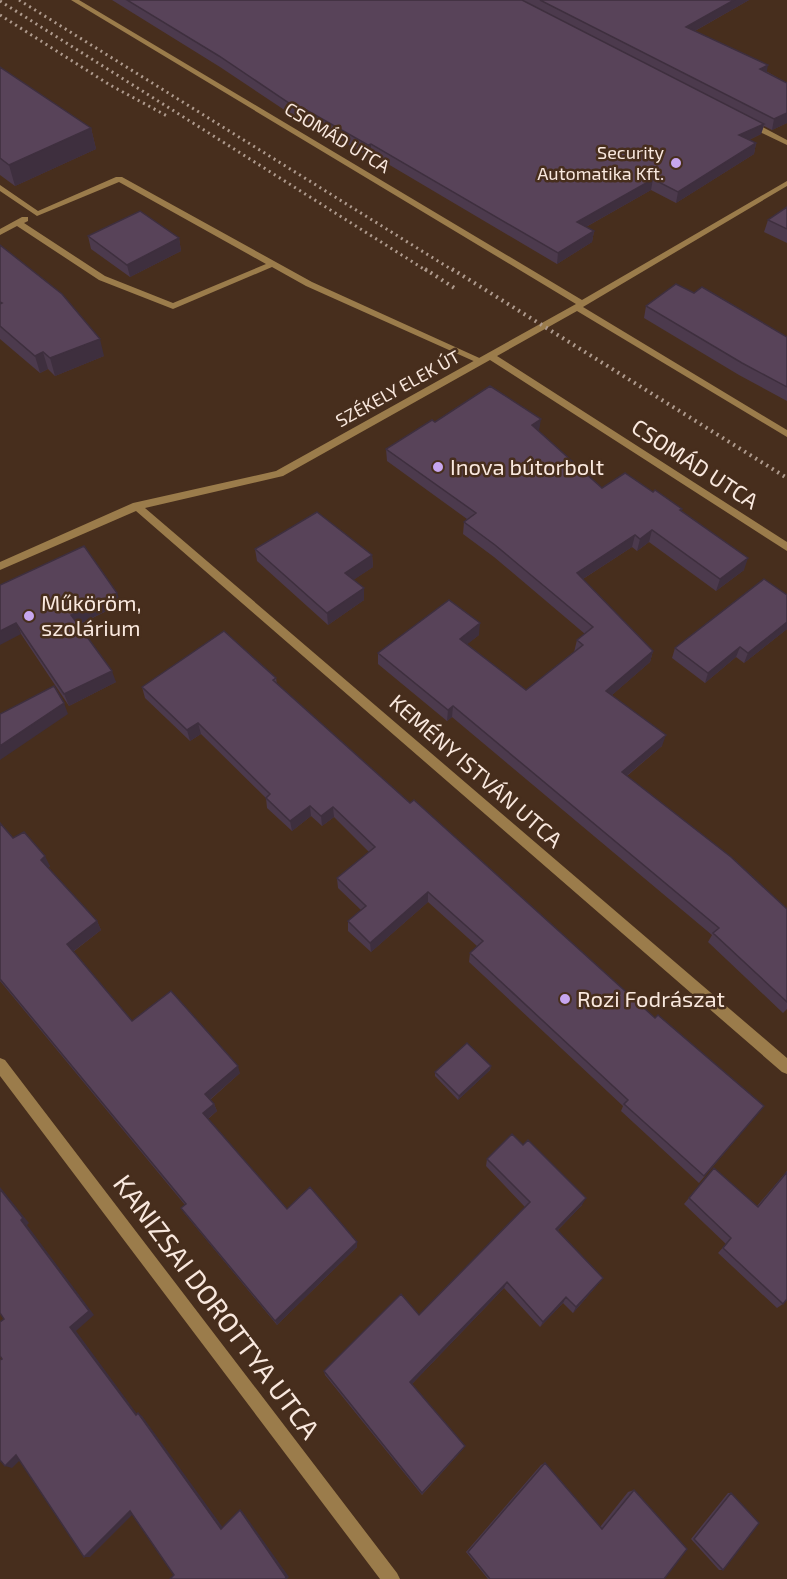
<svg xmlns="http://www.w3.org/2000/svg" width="787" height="1579" font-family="'Exo 2',sans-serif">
	<rect width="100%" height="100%" fill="#472e1d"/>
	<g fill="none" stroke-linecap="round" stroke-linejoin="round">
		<path fill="#9b7c4b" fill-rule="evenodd" d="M116 177H122L312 282 486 361 481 364 478 363 306 286 272 267 173 309 99 280 17 226 0 235V229L22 217H28V221L24 223 105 276 173 303 266 264 119 182 37 216 0 191V185L38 211Z"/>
		<path fill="#9b7c4b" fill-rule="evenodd" d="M71 0H79L582 300 787 181V186L583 307 787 430V437L577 311 497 356 787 542V551L490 360 283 476 145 508 787 1058V1074L782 1072 136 511 0 570V562L133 503 276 471 576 304Z
			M745 121H751L787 140V145L745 125Z
			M0 1058 5 1060 397 1573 400 1579H380L0 1076Z"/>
		<path stroke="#ae9a8d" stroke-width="3" stroke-dasharray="2 4" stroke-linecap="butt" d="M19 0 454 271
			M0 1 427 271
			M0 15 110 85 169 117"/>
		<path stroke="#ae9a8d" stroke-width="4" stroke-dasharray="2 4.5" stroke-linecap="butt" d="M425 269 456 289
			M452 269 787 478"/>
	</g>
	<path fill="#4c3a4d" d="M112 0H749L695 31 787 83V123L772 130 764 126 761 134 749 140 756 143 754 154 676 203 651 190 586 227 594 231 592 242 557 264 371 154 368 156 302 118 298 119 220 67Z
		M0 67 91 128 96 149 15 186 0 175Z
		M787 207V243L764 232 768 220Z
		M88 236 179 238 181 251 130 277 91 249Z
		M0 245 104 356 55 376 48 369 40 373 0 339Z
		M694 293 787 337V401L739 375 644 318 646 306Z
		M435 422 539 431 602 488 682 512 744 570 716 591 649 542 637 551 632 547 583 579 653 651 650 662 612 695 662 746 627 776 787 909V1009L783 1013 708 942 712 935 452 717 447 721 378 664V653L479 635 467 644 526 690 574 652 577 640 585 634 494 557 463 534 464 522 467 519 387 461 386 449Z
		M255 549 372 555 373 567 353 580 364 600 328 625 257 561Z
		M0 585 121 604 78 625 116 682 69 706 21 634Z
		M787 595V629L744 663 736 657 705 683 672 658 675 648Z
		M276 678 277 684 410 803 655 1018 764 1106 699 1183 621 1111 623 1106 469 962 470 953 477 946 428 902 371 952 348 931V921L361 910 338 888 337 878 369 852 334 817 322 826 311 816 292 831 267 808 266 798 201 734 190 741 145 698 142 687Z
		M0 823 13 838 50 866 48 868 97 921 101 930 73 952 132 1021 240 1073 210 1100 214 1104 217 1111 208 1119 287 1209 357 1247 277 1325 185 1214 181 1208 185 1205 0 981Z
		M491 1066 490 1070 458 1100 435 1076V1072Z
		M487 1159 582 1205 558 1230 599 1283 573 1313 563 1303 540 1327 504 1288 412 1384 463 1449 422 1495 325 1375 324 1371 419 1315 525 1207 486 1166Z
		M787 1171V1299L783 1304 777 1308 718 1253 726 1244 684 1204 689 1198 757 1206Z
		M545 1463 600 1527 628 1492 634 1490 664 1579H488L466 1552 541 1465Z
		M728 1493H731L723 1570H719L691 1539Z"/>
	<path fill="#3e2f3e" d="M734 0H749L684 37 686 27Z
		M768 65 766 76 760 69Z
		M301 107 302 118 298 119V109Z
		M787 113V123L772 130 774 119Z
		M764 124 761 134 737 146 739 135Z
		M91 128 96 149 15 186 9 165Z
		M756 143 754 154 676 203 678 192Z
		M371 144V154L368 156V145Z
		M653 179 651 190 575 233 577 222Z
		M594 231 592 242 557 264 558 253Z
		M179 238 181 251 130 277 127 265Z
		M100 339 104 356 55 376 50 358Z
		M43 352 48 369 40 373 35 356Z
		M541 419 539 431 532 425Z
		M652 530 649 542 637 551 640 539Z
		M635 535 632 547 575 584 577 573Z
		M372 555 373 567 346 585 345 573Z
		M748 558 744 570 716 591 720 579Z
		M364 588V600L328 625 327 613Z
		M117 593 121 604 75 626 71 615Z
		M787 622V629L744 663 748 653Z
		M16 623 21 634 0 645V631Z
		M480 623 479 635 460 650V639Z
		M740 647 736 657 705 683 708 673Z
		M653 651 650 662 604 702 606 691Z
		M112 671 116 682 69 706 64 694Z
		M64 703 68 714 0 760V746Z
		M453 706 452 717 447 721 448 710Z
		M198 723 201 734 190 741 187 730Z
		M666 735 662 746 619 782 622 772Z
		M310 806 311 816 292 831 290 821Z
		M333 807 334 817 322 826 321 816Z
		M45 856 50 866 46 869 41 860Z
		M428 892V902L371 952 370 943Z
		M97 921 101 930 71 953 67 944Z
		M238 1066 240 1073 208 1101 205 1094Z
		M491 1066 490 1070 458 1100 459 1096Z
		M214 1104 217 1111 206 1120 203 1113Z
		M0 1187 29 1223 27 1225 94 1315 76 1331 140 1418 136 1415 70 1327 21 1220 0 1189Z
		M586 1198 582 1205 553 1235 556 1229Z
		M357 1242V1247L277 1325 275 1321Z
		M603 1278 599 1283 573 1313 576 1307Z
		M507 1282 504 1288 410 1386V1382Z
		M566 1297 563 1303 540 1327 543 1322Z
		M138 1413 142 1416 224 1529H221Z
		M16 1455 23 1457 12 1468 5 1466Z
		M240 1510 242 1511 289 1577 287 1579H285Z
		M130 1511 135 1512 90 1557H84Z"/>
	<path fill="#584359" stroke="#3e2f3e" stroke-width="1.5" d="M127 0H522L764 124 739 135 756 143 678 192 653 179 577 222 594 231 558 253 371 144 368 145 301 107 298 109 219 56Z
		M540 0H734L686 27 768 65 760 69 787 83V113L774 119Z
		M0 67 91 128 9 165 0 158Z
		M787 207V229L768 220Z
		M140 211 179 238 127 265 88 236Z
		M0 245 62 294 100 339 50 358 43 352 35 356 0 326V304L2 303 0 302Z
		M676 284 694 293 702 287 787 337V387L742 363 646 306Z
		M490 386 541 419 532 425 602 488 625 473 653 492 655 490 682 509 680 510 748 558 720 579 652 530 640 539 635 535 577 573 653 651 606 691 666 735 622 772 731 857 787 909V1002L713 933 719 928 453 706 448 710 378 653 449 600 480 623 460 639 526 690 583 645 577 640 593 627 495 545 464 522 476 513 386 449 432 420 435 422Z
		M317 512 372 555 345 573 364 588 327 613 255 549Z
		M84 546 117 593 71 615 112 671 64 694 16 623 0 631V585Z
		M764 579 787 595V622L748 653 740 647 708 673 675 648Z
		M224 631 276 678 273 680 410 803 414 800 655 1018 658 1015 764 1106 704 1176 624 1104 628 1100 470 953 483 941 428 892 370 943 348 921 366 906 337 878 375 847 333 807 321 816 310 806 290 821 266 798 270 794 198 723 187 730 142 687Z
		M54 686 64 703 0 746V714Z
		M0 823 13 838 24 832 45 856 41 860 97 921 67 944 132 1021 171 991 238 1066 205 1094 214 1104 203 1113 287 1209 310 1187 357 1242 275 1321 181 1208 186 1204 0 979Z
		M467 1043 491 1066 459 1096 435 1072Z
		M512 1134 523 1145 528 1140 586 1198 556 1229 603 1278 576 1307 566 1297 543 1322 507 1282 410 1382 465 1446 422 1493 324 1371 401 1294 419 1315 530 1202 487 1159Z
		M714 1168 758 1207 787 1172V1299L783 1304 723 1248 731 1238 689 1198Z
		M0 1189 23 1218 21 1220 89 1311 70 1327 136 1415 138 1413 221 1529 240 1510 286 1577 285 1579H170L174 1575 130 1511 84 1557 16 1455 5 1466 0 1460V1360L2 1359 0 1356V1322L4 1319 0 1313Z
		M545 1463 602 1529 634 1490 687 1549 664 1579H490L468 1552Z
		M731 1493 759 1523 723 1570 694 1539Z"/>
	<g fill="#c7a6ef" stroke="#472e1d" stroke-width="2">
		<circle cx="676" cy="163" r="6"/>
		<circle cx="438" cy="467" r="6"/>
		<circle cx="29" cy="616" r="6"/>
		<circle cx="565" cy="999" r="6"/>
	</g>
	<g text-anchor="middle" stroke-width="5" stroke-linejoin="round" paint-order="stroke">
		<g font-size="18" fill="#f9e8de" stroke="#472e1d">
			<text transform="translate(337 138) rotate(31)" y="6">CSOMÁD UTCA</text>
			<text transform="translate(398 389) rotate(-29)" y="6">SZÉKELY ELEK ÚT</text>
		</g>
		<g font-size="18" fill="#f9e8de" stroke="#472e1d" text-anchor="end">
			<text x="664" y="159">Security<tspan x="664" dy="21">Automatika Kft.</tspan></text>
		</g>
		<g font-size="22" fill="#f9e8de" stroke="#472e1d">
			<text transform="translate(695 464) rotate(33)" y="8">CSOMÁD UTCA</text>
			<text transform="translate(476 771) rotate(41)" y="8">KEMÉNY ISTVÁN UTCA</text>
		</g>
		<g font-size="22" fill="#f9e8de" stroke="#472e1d" text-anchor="start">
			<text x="450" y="475">Inova bútorbolt</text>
			<text x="41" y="611">Műköröm,<tspan x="41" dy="25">szolárium</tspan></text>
			<text x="577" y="1007">Rozi Fodrászat</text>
		</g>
		<g font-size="27" fill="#f9e8de" stroke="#472e1d">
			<text transform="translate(216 1307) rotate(53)" y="9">KANIZSAI DOROTTYA UTCA</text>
		</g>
	</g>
</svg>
